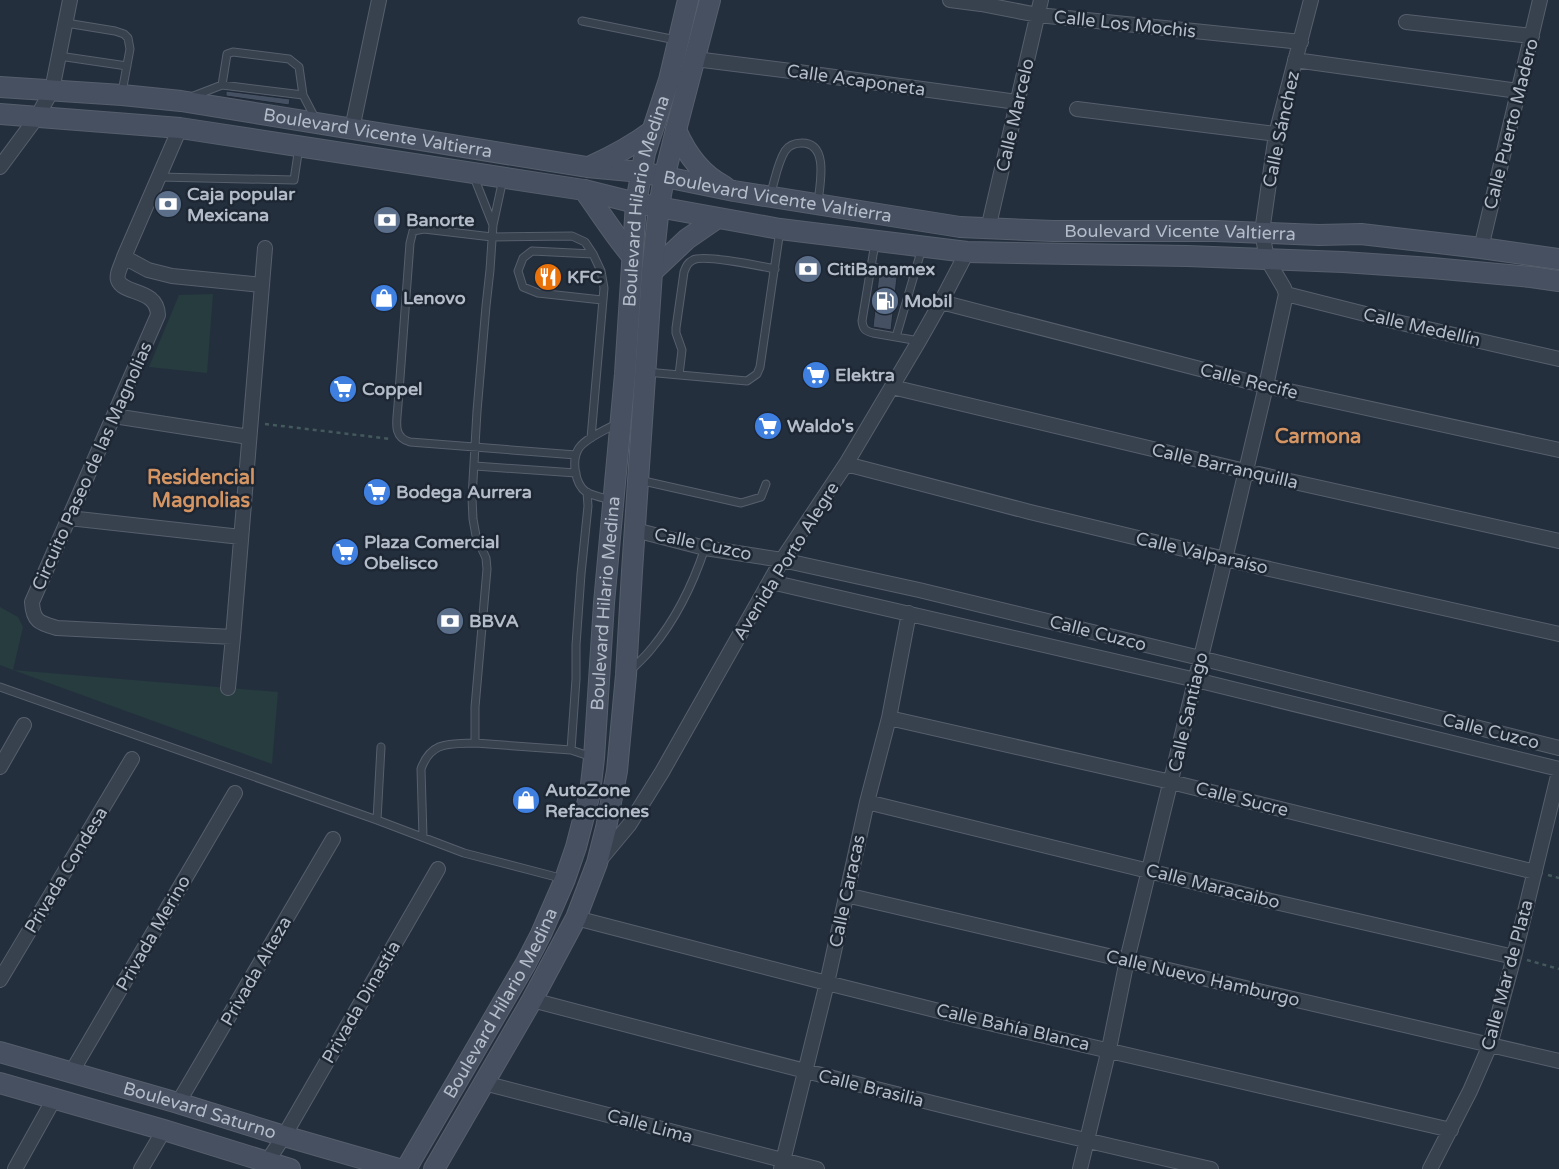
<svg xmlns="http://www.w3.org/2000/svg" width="1559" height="1169" font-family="'Varela Round',sans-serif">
	<rect width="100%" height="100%" fill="#242f3e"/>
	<path fill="#263c3f" d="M213 294 207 373 149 367 179 295Z
		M0 607 18 617 23 627 13 670 278 692 272 764 13 670 0 665Z"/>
	<path fill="#455162" stroke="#1f2835" d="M226 91 290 99 289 105 226 96Z
		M879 274 897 277 891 330 873 327Z"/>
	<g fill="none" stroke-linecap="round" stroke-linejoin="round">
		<defs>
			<path id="lane" d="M582 21 676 40
				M66 23 115 31 124 34 128 38 130 49 122 92
				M59 56 127 66
				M222 85 227 54 233 52 289 59 299 67 303 95
				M191 97 222 85 303 95 315 118
				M159 177 294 180 299 147
				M474 177 493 225
				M503 179 493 225 490 270 486 306 477 411 472 498 473 519 476 536 486 558 487 569 475 707V743L571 750 592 757
				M770 195C775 181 777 164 785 151 789 145 795 143 802 143 829 143 820 184 818 202
				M875 243 862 321C863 329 865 331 873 333L919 341
				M593 254 532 251 523 258 518 271 523 287 538 293 602 300
				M871 267 914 274
				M896 337 922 248
				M646 372 747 381 757 374 760 367 780 230
				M679 375 682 350 676 333V328L684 272C686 267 687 263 693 260 704 254 760 266 775 269
				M576 455 410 442C392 437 397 421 398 405L410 243 413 231 424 229 492 237 572 236 585 242 593 254 601 271 604 288 591 438
				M475 466 576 473
				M639 480 741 503 761 497 766 484
				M612 500C604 498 593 496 586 492 575 484 571 460 579 448 586 438 607 429 618 423
				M630 671C637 664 645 657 652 648 676 619 693 584 705 548
				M0 687 377 820 464 853 564 879
				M571 750 576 679V645L581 574 588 506 587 492
				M377 820 381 747
				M423 837 421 769C431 741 449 744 475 743"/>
			<path id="street" d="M950 0 981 4 1038 15 1301 42
				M1406 22 1532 36
				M695 59 791 71 1017 102
				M1295 60 1518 91
				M1077 109 1276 134
				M352 129 379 0
				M0 167 37 117 52 90 70 0
				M988 229 1041 0
				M1481 248 1540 0
				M124 257 148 270 172 276 262 285 233 637 57 628C40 623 33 622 32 602L158 315C157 288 123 295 118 280 116 274 122 264 124 257L180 128
				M262 285 265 248
				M1286 294 1397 322 1559 359
				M941 302 1266 386 1559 450
				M892 387 1245 471 1559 541
				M114 416 249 437
				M846 464 1030 512 1225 559 1559 634
				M69 518 241 537
				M635 530 705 548 782 560 919 590 1200 658 1559 748
				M771 582 1196 680 1559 769
				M228 688 233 637
				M889 718 1171 782 1535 872
				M0 767 24 725
				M867 802 1271 901 1514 957
				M599 861 629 825 662 772 782 560 846 464 919 341 941 302 967 252
				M846 895 1559 1061
				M576 918 827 983 959 1016 1451 1130
				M0 980 132 759
				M532 1000C757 1059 983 1118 1211 1169
				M71 1073 235 793
				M484 1083 817 1169
				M178 1103 333 839
				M263 1168 284 1136 438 869
				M15 1169 54 1099
				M141 1169 164 1130
				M781 1169 827 983 867 802 889 718 909 613
				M1080 1169 1109 1049 1127 960 1225 559 1266 386 1286 294 1284 288 1267 259 1262 232 1276 134 1311 0
				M1430 1169 1470 1091 1490 1045 1514 957 1559 772"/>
			<g id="secondary">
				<path id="s1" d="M0 87 122 95 181 101 587 167 641 172 734 191 960 227 1053 231H1215L1319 235 1361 234 1481 248 1559 259"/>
				<path d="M0 114 180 128 584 190 636 203 780 229 967 252 1187 256 1343 262 1432 268 1531 277 1559 281"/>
				<path d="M676 130C686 153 700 174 724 186"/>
				<path d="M591 166C613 156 632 146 652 131"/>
				<path d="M584 190C600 212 614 235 632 256"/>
				<path d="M652 272 687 239 716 219"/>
				<path id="s2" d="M0 1052 178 1103 284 1136 399 1169"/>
				<path d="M0 1083 164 1130 290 1169"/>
				<path id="s3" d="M406 1169 526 963 541 934 565 879 576 847 590 793 594 758 604 603 625 374 636 203 645 153 669 80 688 0"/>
				<path d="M434 1169 532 1000 576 918 597 863 606 828 617 771 626 675 632 571 652 272 659 206 664 178 676 130 710 0"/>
			</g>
		</defs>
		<use href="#lane" stroke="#565f6c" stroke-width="9"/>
		<use href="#street" stroke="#565f6c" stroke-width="16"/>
		<use href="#secondary" stroke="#565f6c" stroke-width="22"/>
		<path stroke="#44595c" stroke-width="2.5" stroke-dasharray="4 4" stroke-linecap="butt" d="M265 424 391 439
			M1548 875 1559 878
			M1527 960 1559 969"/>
		<use href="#lane" stroke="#38414e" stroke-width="7"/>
		<use href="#street" stroke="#38414e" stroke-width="14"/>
		<use href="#secondary" stroke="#465061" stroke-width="20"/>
	</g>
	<defs>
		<symbol id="bank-disc" viewBox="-11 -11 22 22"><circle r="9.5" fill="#5c6f8a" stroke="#1d2633"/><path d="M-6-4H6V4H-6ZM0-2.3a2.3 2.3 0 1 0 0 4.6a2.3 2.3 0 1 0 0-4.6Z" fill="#fff"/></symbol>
		<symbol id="restaurant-disc" viewBox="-11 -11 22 22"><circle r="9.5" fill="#e8710a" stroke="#1d2633"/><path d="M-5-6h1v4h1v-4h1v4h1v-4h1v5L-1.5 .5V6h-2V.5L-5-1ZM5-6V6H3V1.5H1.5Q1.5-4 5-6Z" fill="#fff"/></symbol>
		<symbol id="shop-disc" viewBox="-11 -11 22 22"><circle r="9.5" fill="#3f7fe0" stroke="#1d2633"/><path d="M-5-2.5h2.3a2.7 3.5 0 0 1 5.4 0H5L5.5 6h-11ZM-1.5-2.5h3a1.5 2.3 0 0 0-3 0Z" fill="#fff"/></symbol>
		<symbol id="fuel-disc" viewBox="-11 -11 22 22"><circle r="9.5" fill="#5c6f8a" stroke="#1d2633"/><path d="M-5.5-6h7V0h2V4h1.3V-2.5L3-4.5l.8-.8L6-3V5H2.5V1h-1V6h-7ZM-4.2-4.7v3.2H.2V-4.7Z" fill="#fff"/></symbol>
		<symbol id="supermarket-disc" viewBox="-11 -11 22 22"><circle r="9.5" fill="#3f7fe0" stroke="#1d2633"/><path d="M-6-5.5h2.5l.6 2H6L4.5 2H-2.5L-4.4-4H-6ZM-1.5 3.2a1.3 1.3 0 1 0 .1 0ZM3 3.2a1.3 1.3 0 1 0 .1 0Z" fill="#fff"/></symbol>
	</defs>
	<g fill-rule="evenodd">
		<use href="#bank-disc" x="152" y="188" width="32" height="32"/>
		<use href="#bank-disc" x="371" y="204" width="32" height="32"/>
		<use href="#bank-disc" x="792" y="253" width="32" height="32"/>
		<use href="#restaurant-disc" x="532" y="261" width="32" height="32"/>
		<use href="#shop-disc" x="368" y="282" width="32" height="32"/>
		<use href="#fuel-disc" x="869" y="285" width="32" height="32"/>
		<use href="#supermarket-disc" x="800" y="359" width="32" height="32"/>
		<use href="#supermarket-disc" x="327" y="373" width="32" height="32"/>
		<use href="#supermarket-disc" x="752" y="410" width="32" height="32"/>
		<use href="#supermarket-disc" x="361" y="476" width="32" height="32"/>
		<use href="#supermarket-disc" x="329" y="536" width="32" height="32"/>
		<use href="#bank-disc" x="434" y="605" width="32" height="32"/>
		<use href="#shop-disc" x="510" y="784" width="32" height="32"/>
	</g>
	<g text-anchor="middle" stroke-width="5" stroke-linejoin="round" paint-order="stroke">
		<g font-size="18" fill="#b4bcc9" stroke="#1d2633">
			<text transform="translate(1125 24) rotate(6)" y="6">Calle Los Mochis</text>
			<text transform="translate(856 80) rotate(8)" y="6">Calle Acaponeta</text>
			<text transform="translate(1015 115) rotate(-77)" y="6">Calle Marcelo</text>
			<text transform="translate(1511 124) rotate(-76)" y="6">Calle Puerto Madero</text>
			<text transform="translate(1281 129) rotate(-78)" y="6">Calle Sánchez</text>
			<text dy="6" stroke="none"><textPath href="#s1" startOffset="381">Boulevard Vicente Valtierra</textPath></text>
			<text dy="6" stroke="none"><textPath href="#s1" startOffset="786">Boulevard Vicente Valtierra</textPath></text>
			<text dy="6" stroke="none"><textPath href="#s3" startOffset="1016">Boulevard Hilario Medina</textPath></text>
			<text dy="6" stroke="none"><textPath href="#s1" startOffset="1191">Boulevard Vicente Valtierra</textPath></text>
			<text transform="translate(1422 327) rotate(13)" y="6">Calle Medellín</text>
			<text transform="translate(1249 381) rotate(14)" y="6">Calle Recife</text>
			<text transform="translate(92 466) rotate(-66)" y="6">Circuito Paseo de las Magnolias</text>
			<text transform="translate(1225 466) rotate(13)" y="6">Calle Barranquilla</text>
			<text transform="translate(703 544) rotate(12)" y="6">Calle Cuzco</text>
			<text transform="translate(1202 553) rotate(13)" y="6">Calle Valparaíso</text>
			<text transform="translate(786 561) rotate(-58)" y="6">Avenida Porto Alegre</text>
			<text dy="6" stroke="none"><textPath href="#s3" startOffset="611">Boulevard Hilario Medina</textPath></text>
			<text transform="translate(1098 633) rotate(14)" y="6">Calle Cuzco</text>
			<text transform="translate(1188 712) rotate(-77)" y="6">Calle Santiago</text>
			<text transform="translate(1491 731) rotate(14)" y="6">Calle Cuzco</text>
			<text transform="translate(1242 799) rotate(14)" y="6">Calle Sucre</text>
			<text transform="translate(66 870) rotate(-59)" y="6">Privada Condesa</text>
			<text transform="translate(1213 886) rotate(14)" y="6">Calle Maracaibo</text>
			<text transform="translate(847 891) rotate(-78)" y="6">Calle Caracas</text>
			<text transform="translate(153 933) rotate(-60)" y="6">Privada Merino</text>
			<text transform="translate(256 971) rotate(-60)" y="6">Privada Alteza</text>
			<text transform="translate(1507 975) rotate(-75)" y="6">Calle Mar de Plata</text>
			<text transform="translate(1203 978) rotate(13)" y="6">Calle Nuevo Hamburgo</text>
			<text transform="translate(361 1002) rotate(-60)" y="6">Privada Dinastía</text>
			<text dy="6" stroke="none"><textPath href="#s3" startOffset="191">Boulevard Hilario Medina</textPath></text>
			<text transform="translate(1013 1027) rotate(13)" y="6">Calle Bahía Blanca</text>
			<text transform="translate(871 1088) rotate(14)" y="6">Calle Brasilia</text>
			<text dy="6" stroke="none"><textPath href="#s2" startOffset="208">Boulevard Saturno</textPath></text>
			<text transform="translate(650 1126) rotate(15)" y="6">Calle Lima</text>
		</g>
		<g font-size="18" font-weight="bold" fill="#b4bcc9" stroke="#1d2633" text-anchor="start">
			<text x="187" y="200">Caja popular<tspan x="187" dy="21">Mexicana</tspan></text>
			<text x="406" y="226">Banorte</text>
			<text x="827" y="275">CitiBanamex</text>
			<text x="567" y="283">KFC</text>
			<text x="403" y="304">Lenovo</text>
			<text x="904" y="307">Mobil</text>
			<text x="835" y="381">Elektra</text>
			<text x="362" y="395">Coppel</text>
			<text x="787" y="432">Waldo's</text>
			<text x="396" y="498">Bodega Aurrera</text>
			<text x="364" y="548">Plaza Comercial<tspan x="364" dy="21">Obelisco</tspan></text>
			<text x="469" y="627">BBVA</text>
			<text x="545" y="796">AutoZone<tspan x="545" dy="21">Refacciones</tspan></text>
		</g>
		<g font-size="20" font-weight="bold" fill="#d59563" stroke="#1d2633">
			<text x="1318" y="443">Carmona</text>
			<text x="201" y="484">Residencial<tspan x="201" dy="23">Magnolias</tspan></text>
		</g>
	</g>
</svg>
